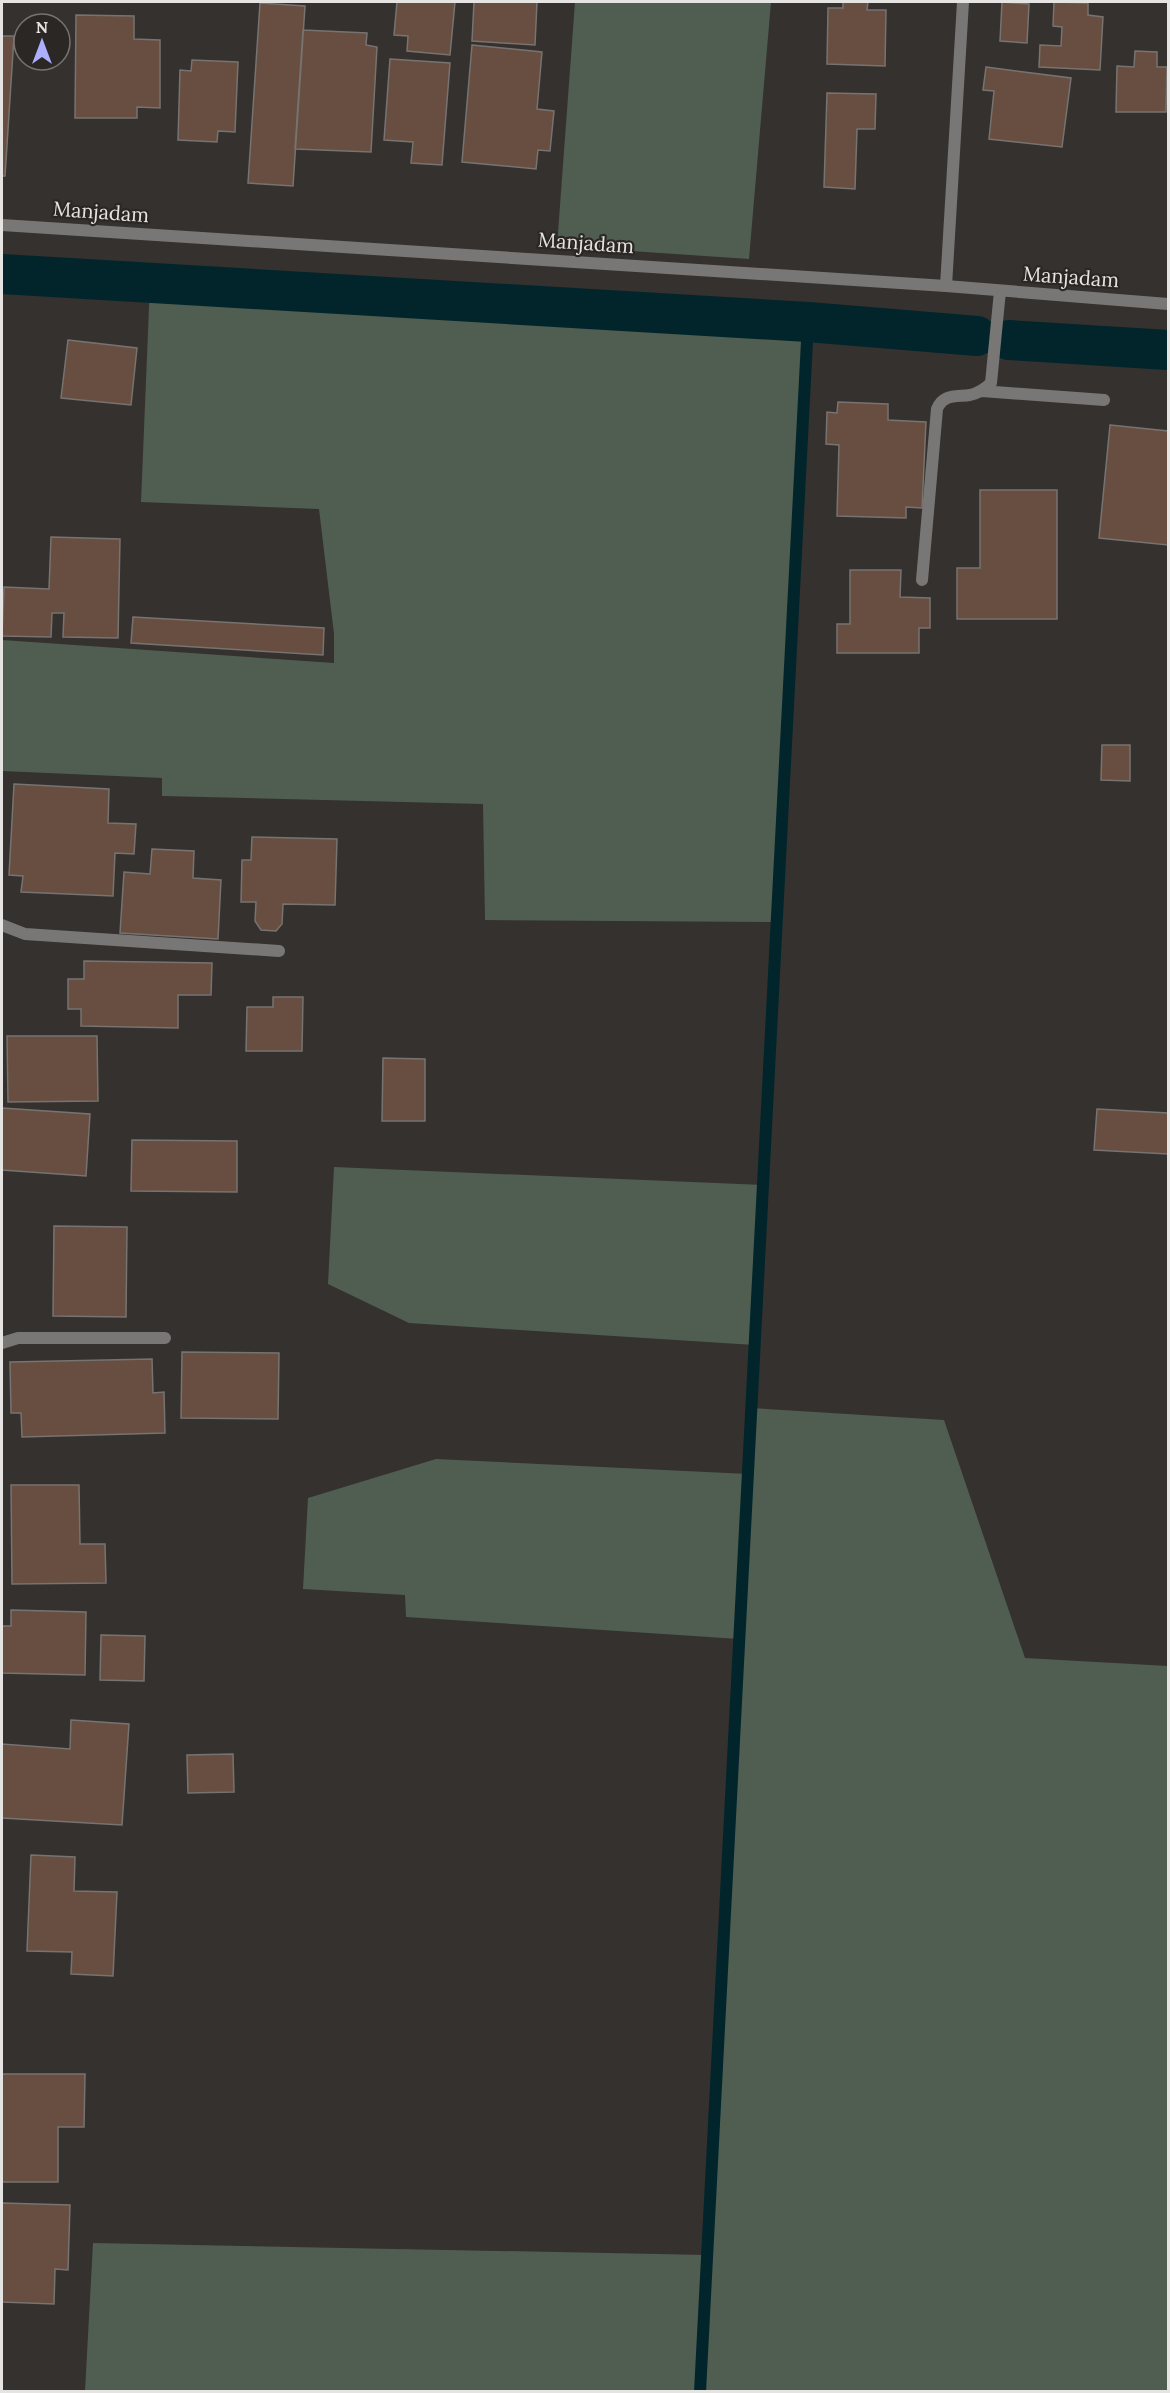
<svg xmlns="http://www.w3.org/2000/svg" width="1170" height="2393" font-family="Lora,serif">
	<rect width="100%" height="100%" fill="#35312f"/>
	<path fill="#4f5e51" d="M575 2H771L749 259 557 246Z
		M150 283 808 322 777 922 485 920 483 804 162 796V778L2 771V640L334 663V634L319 509 141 502Z
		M334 1167 763 1185 754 1345 409 1323 328 1284Z
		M751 1408 944 1420 1025 1658 1168 1666V2391H85L93 2243 707 2255 739 1639 406 1617 405 1595 303 1589 308 1498 436 1459 748 1474Z"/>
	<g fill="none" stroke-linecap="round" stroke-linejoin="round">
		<path stroke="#02252b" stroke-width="12" d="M700 2392 808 322"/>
		<path stroke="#02252b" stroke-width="40" d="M2 274 808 322 977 336
			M1009 340 1168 350"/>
	</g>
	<path fill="#674e40" stroke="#777371" stroke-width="1.5" d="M397 2H455L450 55 407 51 408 36 394 35Z
		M474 2H537L535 45 472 41Z
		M843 2H868L867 10H886L885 66 827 64 828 8H843Z
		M1002 2 1029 4 1027 43 1000 41Z
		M1054 2 1088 3V15L1103 17 1100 70 1039 67 1040 45 1061 46 1062 27 1053 26Z
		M260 3 305 6 293 186 248 183Z
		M76 15 134 16V39L160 40V108L137 107V118H75Z
		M303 30 367 33 366 45 377 47 371 152 295 149Z
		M2 36H14L5 176H2Z
		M472 45 542 52 537 109 554 111 550 151 538 150 536 169 462 162Z
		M1135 51 1157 52V67H1167L1166 112H1116L1117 66 1134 67Z
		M390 59 450 63 442 165 411 163 413 142 384 140Z
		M192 60 238 62 235 132 218 131 217 142 178 140 180 70 191 71Z
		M986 67 1071 78 1062 147 989 139 994 91 983 90Z
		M827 93 876 94 875 129H857L855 189 824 187Z
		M68 340 137 348 131 405 61 398Z
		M838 402 888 404V420L926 422 922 508 906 507V518L837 516 839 445 826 444 827 412 837 413Z
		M1110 425 1168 431V545L1099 538Z
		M980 490H1057V619H957V568H980Z
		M51 537 120 539 118 638 63 637 64 613H52L51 637 2 636 4 587 49 589Z
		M850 570H901L900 597 930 598V628H919V653H837V624H850Z
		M133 617 324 628 323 655 131 643Z
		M1102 745H1130V781L1101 780Z
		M14 784 109 789 108 823 136 824 134 854 115 853 113 896 21 892 23 876 9 875Z
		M252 837 337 839 335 905 283 904 282 924 276 931 261 930 255 921 256 902H241L242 860H251Z
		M152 849 194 851 193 878 221 880 218 939 120 933 124 872 150 874Z
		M84 961 212 963 211 995H178V1028L81 1026V1009H68V979H84Z
		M273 997H303L302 1051H246L247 1007H273Z
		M7 1036H97L98 1101 8 1102Z
		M383 1058 425 1059V1121H382Z
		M2 1108 90 1114 86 1176 2 1170Z
		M1097 1109 1168 1113V1154L1094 1150Z
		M132 1140 237 1141V1192L131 1191Z
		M54 1226 127 1227 126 1317 53 1316Z
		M182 1352 279 1353 278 1419 181 1418Z
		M152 1359 153 1393 164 1392 165 1433 22 1437 21 1413H11L10 1362Z
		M11 1485H79L80 1544H105L106 1583 12 1584Z
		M11 1610 86 1612 85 1675 2 1673V1626H11Z
		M101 1635 145 1636 144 1681 100 1680Z
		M71 1720 129 1724 122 1825 2 1818V1744L70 1749Z
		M233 1754 234 1792 188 1793 187 1755Z
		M31 1855 75 1857 74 1891 117 1892 113 1976 71 1974 72 1952 27 1951Z
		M2 2074H85L84 2127H58V2182H2Z
		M2 2203 70 2205 68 2270 55 2269 54 2304 2 2302Z"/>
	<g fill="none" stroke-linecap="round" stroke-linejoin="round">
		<path stroke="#797776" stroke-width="12" d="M946 286 963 2
			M982 391 1104 400
			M922 580 937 409C943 394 955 397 970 395 979 393 985 389 991 383L1000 291
			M2 925 25 934 279 951
			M2 1343 18 1338H165"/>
		<path stroke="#797776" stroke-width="12" d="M2 225 946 286 1168 304"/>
	</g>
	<g text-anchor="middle" stroke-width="4.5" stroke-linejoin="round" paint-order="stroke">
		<g font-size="20" fill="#e6e4e2" stroke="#2b2725">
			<text transform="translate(101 212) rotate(4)" y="7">Manjadam</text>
			<text transform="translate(586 243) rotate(4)" y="7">Manjadam</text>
			<text transform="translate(1071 277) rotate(4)" y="7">Manjadam</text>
		</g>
	</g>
	<rect width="1170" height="2393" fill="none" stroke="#e6e4e2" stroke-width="6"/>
	<g transform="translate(42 42)"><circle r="28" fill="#2b2725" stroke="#767371" stroke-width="1.5"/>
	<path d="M0-4.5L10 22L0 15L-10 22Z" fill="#acaffb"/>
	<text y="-9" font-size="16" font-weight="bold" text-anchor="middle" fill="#e6e4e2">N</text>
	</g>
</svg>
